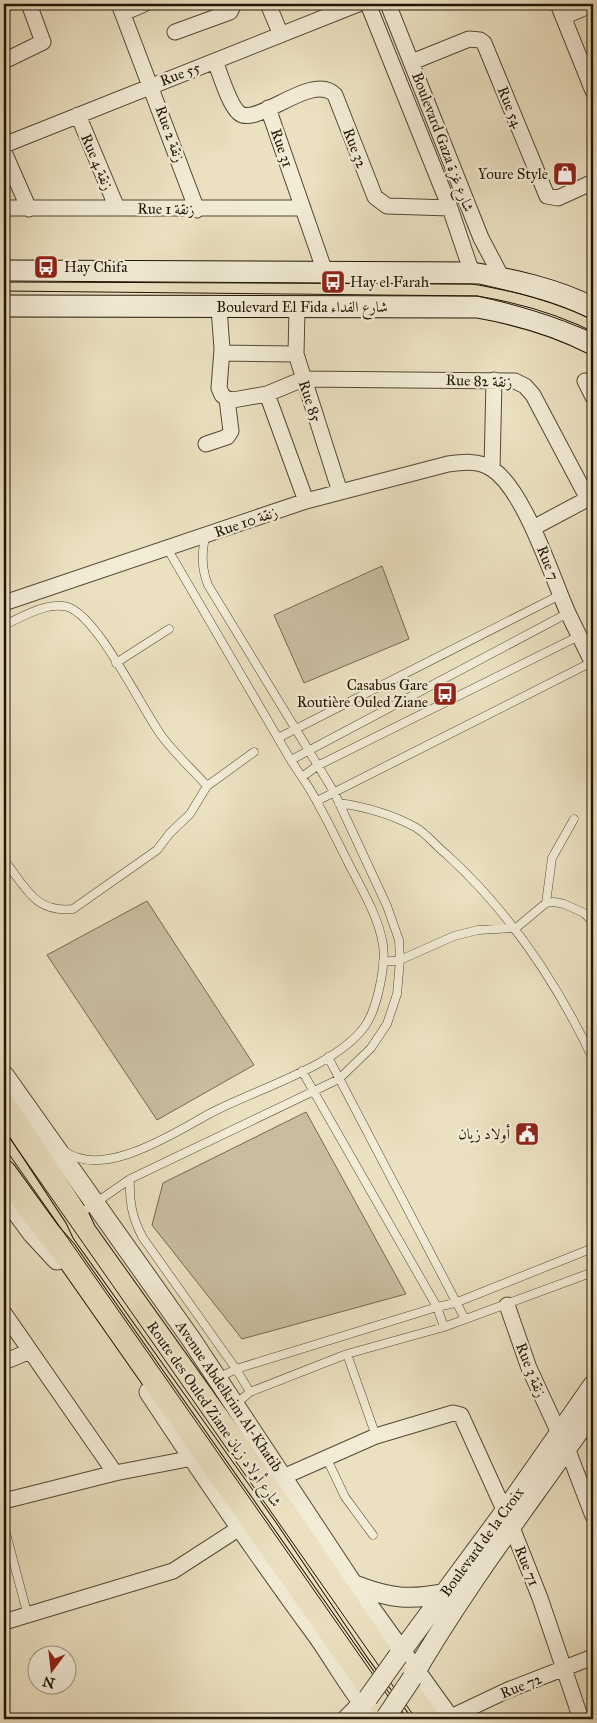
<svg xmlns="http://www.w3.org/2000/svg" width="597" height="1723" font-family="'IM FELL Great Primer',Amiri,serif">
	<rect width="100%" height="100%" fill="#ebe0c0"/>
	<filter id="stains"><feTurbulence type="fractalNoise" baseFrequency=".004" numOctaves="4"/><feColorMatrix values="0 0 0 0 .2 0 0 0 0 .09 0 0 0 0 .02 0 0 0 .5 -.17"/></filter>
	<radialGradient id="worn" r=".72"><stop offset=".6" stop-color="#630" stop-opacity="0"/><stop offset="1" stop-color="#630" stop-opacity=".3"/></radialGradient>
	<path fill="#c8bda0" stroke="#746953" d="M382 566 409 639 304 683 274 615Z
		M147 901 254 1065 157 1120 47 955Z
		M306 1112 406 1294 242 1339 152 1225 163 1183Z"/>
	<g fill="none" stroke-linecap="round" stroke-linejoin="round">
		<defs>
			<path id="service" d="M4 625C23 617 47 601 68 607 98 617 141 707 161 735 174 753 192 769 207 786
				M116 663 169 629
				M278 738 560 595
				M291 760 568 613
				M302 777 317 766 579 636
				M317 801 592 662
				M339 803C366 807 391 814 415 827 426 833 436 846 446 854 509 911 557 983 593 1059
				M4 860C26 887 34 913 73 909L157 850 170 833 190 814 207 786 254 752
				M546 903 552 858 574 819
				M383 962 400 960 454 936 478 930 516 928 546 903 554 902 564 904 584 913 593 922
				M328 1057 465 1319
				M302 1071 437 1307 444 1327
				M63 1150C102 1181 174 1133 209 1114 253 1090 336 1067 365 1026 377 1009 386 966 383 945 379 919 365 895 353 872 341 849 330 825 317 802 309 786 298 772 289 757 248 688 208 618 167 548
				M130 1179C129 1201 132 1218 143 1238L236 1369 250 1392
				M78 1215 130 1179 339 1079 371 1048 387 1024 397 994 400 960 399 940 387 906 334 792 208 585C201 567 202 554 205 536
				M347 1354 376 1436
				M218 1378 236 1369 437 1307 455 1303 593 1248
				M236 1404 250 1392 347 1354 444 1327 593 1272
				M326 1457 345 1497 373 1535
				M4 1526 28 1616"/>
			<path id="minor" d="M119 4 197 210
				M268 4 281 35
				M368 4 450 208 472 273
				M388 4 481 238 502 278
				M558 4 593 91
				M123 13 144 4
				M563 17 593 4
				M175 32 230 12 234 4
				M4 61 43 42 29 4
				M215 61C220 73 229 105 239 113 257 128 312 71 335 95L375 197 387 206 450 208
				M412 62 469 39 480 40 484 43 547 196 558 198 593 182
				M268 108 325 272
				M78 115 117 208
				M4 145 358 4
				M4 152 29 209
				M4 208H303
				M297 308 296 354 340 492
				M222 353 296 354
				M585 381 593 397
				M267 394 306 501
				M227 399 233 400 267 394 303 379 515 381 525 386 533 395 588 499
				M206 444 227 437 231 431 227 399 222 395 219 388 222 349 219 308
				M492 469 494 380
				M533 528 593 496
				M4 603 306 501 448 464C463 462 478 460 492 469 524 489 552 577 568 613 576 630 585 647 593 664
				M507 1305 529 1368 559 1433
				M4 1313 115 1473
				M4 1362 30 1351
				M567 1448 593 1516
				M283 1477 376 1436 453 1413 461 1415 511 1525 540 1598 581 1719
				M4 1501 115 1473 193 1458
				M4 1622 173 1571 241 1527
				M449 1718 508 1690 593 1657"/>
			<path id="tertiary" d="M4 1075 191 1339 350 1580 450 1719
				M4 1195 32 1233 57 1260
				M149 1392C203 1474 259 1556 317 1635 337 1663 353 1694 376 1719
				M355 1585C389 1598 409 1601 446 1593
				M398 1656 505 1511 593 1385
				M412 1678C466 1584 532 1500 593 1411
				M347 1719 368 1698"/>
			<path id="secondary" d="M4 271 472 273C514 280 555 289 593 308
				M4 306 477 307C518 314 556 325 593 344"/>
			<path id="trunk" d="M4 1106 77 1217 84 1232 286 1515 378 1651 428 1719
				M4 1172 49 1234 64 1251 392 1719"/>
		</defs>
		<use href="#service" stroke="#534834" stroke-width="9"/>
		<use href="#minor" stroke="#534834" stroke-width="17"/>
		<use href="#tertiary" stroke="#534834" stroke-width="21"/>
		<use href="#secondary" stroke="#201506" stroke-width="23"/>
		<use href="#trunk" stroke="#201506" stroke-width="26"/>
		<use href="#service" stroke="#f2ebd6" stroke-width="8"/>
		<use href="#minor" stroke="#f2ebd6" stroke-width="15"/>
		<use href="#tertiary" stroke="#f2ebd6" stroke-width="19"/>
		<use href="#secondary" stroke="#f2ebd6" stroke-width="21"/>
		<use href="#trunk" stroke="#ebe0c0" stroke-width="24"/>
		<path stroke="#201506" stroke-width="1" d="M4 281 479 284C519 293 556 302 593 320
			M4 291 477 296C518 305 555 316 593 333
			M4 1130 416 1719
			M4 1147 404 1719"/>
		<defs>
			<path id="tertiary-bridge" d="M368 1698 398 1656
				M386 1717 412 1678"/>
		</defs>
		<use href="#tertiary-bridge" stroke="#534834" stroke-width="21" stroke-linecap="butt"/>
		<use href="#tertiary-bridge" stroke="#f2ebd6" stroke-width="19"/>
	</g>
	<defs>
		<symbol id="shop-square" viewBox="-11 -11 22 22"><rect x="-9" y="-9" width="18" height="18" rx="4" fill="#8f2418" stroke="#f2ebd6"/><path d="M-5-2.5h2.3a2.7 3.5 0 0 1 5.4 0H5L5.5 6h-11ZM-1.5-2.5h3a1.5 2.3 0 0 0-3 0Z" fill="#fff"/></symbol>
		<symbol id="bus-square" viewBox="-11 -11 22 22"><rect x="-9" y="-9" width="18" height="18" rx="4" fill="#8f2418" stroke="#f2ebd6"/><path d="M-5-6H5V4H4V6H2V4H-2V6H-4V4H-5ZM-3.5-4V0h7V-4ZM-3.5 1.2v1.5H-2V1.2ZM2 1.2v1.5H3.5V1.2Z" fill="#fff"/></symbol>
		<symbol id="civic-square" viewBox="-11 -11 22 22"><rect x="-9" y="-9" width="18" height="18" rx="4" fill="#8f2418" stroke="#f2ebd6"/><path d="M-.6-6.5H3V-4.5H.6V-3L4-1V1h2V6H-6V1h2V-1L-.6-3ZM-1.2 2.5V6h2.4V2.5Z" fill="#fff"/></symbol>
	</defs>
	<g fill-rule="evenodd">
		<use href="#shop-square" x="551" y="160" width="28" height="28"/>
		<use href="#bus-square" x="32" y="253" width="28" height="28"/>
		<use href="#bus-square" x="319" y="268" width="28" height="28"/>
		<use href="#bus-square" x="431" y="680" width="28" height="28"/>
		<use href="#civic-square" x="513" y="1120" width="28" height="28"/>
	</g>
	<g text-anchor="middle" stroke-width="4.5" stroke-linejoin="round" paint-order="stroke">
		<g font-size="15" fill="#201506" stroke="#f2ebd6">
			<text transform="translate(180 74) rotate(-21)" y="5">Rue 55</text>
			<text transform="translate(510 107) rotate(68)" y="5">Rue 54</text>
			<text transform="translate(170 134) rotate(70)" y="5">Rue 2 زنقة</text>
			<text transform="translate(443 142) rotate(69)" y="5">Boulevard Gaza شارع غزة</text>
			<text transform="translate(282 148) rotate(71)" y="5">Rue 31</text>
			<text transform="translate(355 148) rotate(69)" y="5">Rue 32</text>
			<text transform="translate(97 162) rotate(67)" y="5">Rue 4 زنقة</text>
			<text transform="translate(166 209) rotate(1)" y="5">Rue 1 زنقة</text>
			<text x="302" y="312">Boulevard El Fida شارع الفداء</text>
			<text transform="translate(479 381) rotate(2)" y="5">Rue 82 زنقة</text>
			<text transform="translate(310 401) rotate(72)" y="5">Rue 85</text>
			<text transform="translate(246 522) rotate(-19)" y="5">Rue 10 زنقة</text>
			<text transform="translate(548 563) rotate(68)" y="5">Rue 7</text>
			<text transform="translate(531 1370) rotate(68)" y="5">Rue 3 زنقة</text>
			<text transform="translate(229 1396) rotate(56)" y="5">Avenue Abdelkrim Al-Khatib</text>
			<text transform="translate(214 1414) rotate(55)" y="5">Route des Ouled Ziane شارع أولاد زيان</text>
			<text transform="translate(482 1542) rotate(-54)" y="5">Boulevard de la Croix</text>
			<text transform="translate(527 1566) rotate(68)" y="5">Rue 71</text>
			<text transform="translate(521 1686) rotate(-22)" y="5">Rue 72</text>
		</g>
		<g font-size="15" fill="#201506" stroke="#f2ebd6" text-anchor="end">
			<text x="548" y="179">Youre Style</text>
			<text x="64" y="272" text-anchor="start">Hay Chifa</text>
			<text x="350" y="287" text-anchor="start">Hay el Farah</text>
			<text x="428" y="690">Casabus Gare<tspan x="428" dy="17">Routière Ouled Ziane</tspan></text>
			<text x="510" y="1139">أولاد زيان</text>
		</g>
	</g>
	<rect width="597" height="1723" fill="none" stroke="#ebe0c0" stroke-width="20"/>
	<rect x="5" y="5" width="587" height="1713" fill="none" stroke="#201506" stroke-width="2.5"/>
	<rect x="10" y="10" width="577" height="1703" fill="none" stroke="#201506"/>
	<g transform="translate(52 1670) rotate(195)"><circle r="24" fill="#f2ebd6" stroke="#9e9583"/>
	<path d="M0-4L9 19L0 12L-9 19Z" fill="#8f2418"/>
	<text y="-8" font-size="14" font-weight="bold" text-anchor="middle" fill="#201506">N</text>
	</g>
	<rect width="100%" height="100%" filter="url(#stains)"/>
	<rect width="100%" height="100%" fill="url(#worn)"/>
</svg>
